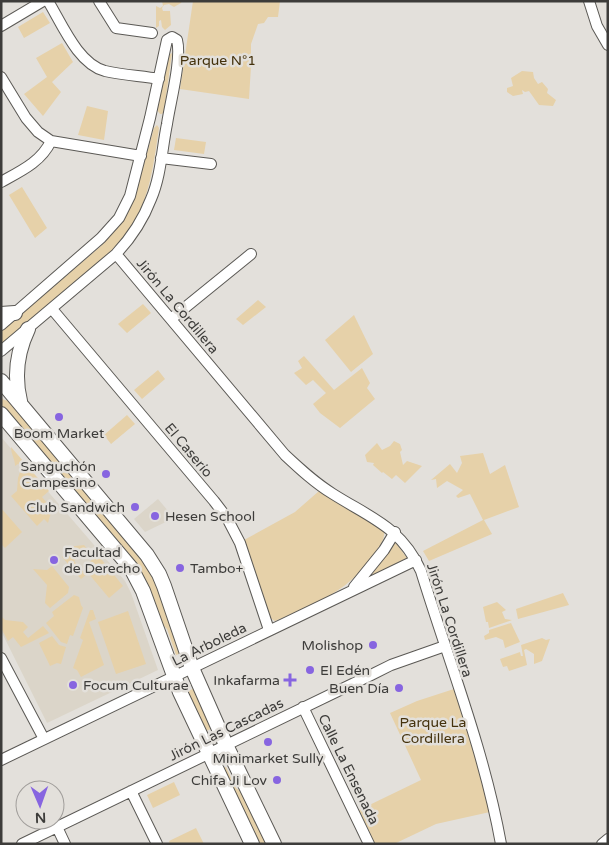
<svg xmlns="http://www.w3.org/2000/svg" width="609" height="845" font-family="'Varela Round',sans-serif">
	<rect width="100%" height="100%" fill="#e3e0db"/>
	<path fill="#dbd5c9" d="M1 437 125 581 131 593 158 670 47 723 1 631Z
		M158 499 174 518 145 532 134 519Z"/>
	<path fill="#e6d1a9" d="M162 1H182L181 3 174 7 169 4 164 5 162 8 163 11H170L171 25 165 30 162 27 161 20 159 21V26L156 28V6L160 8 163 6Z
		M193 1H280L278 17H268L264 23 258 24 251 44V66L249 99 180 89Z
		M43 12 50 23 24 38 18 27Z
		M62 43 73 62 52 82 61 92 43 116 24 94 47 77 36 58Z
		M172 53 164 111 162 114H160L157 110 169 55Z
		M522 71 533 72 534 78 538 84 542 82 548 89 547 93 556 100 553 106 539 105 529 91 525 92 522 90 523 94 513 96 507 92V88L513 86 511 78Z
		M87 106 108 111 104 140 78 135Z
		M157 125 159 128C151 183 147 217 106 258L1 345V331L100 247 122 222 134 199 154 128Z
		M176 138 206 142 204 154 174 150Z
		M22 187 47 228 35 238 9 195Z
		M258 300 266 307 243 325 236 319Z
		M143 304 151 313 127 333 118 324Z
		M354 315 373 354 351 372 325 340Z
		M304 356 334 390 362 368 370 383 367 388 375 399 340 428 320 413 313 404 326 393 313 380 306 385 294 373 302 368 298 361Z
		M158 370 165 379 142 399 134 390Z
		M1 397 4 400 11 401 152 570 182 653 176 655 167 629 160 622 141 573 1 407Z
		M127 415 135 424 111 444 104 435Z
		M394 441 400 444 402 450 400 452 403 465 407 461 422 466 405 483 396 475 392 479 383 472 382 473 373 465 374 463 367 462 365 455 377 443 382 450 390 446Z
		M11 447 49 491 42 497 52 509 48 523 44 519 37 526 11 496 17 491 18 478 22 466 18 464 15 466C15 459 11 454 11 447Z
		M483 453 490 474 505 465 519 507 484 520 492 534 429 561 423 551 483 520 470 494 458 498 456 496 463 490 447 481 437 488 436 479 431 480 450 464 457 473 462 463 460 456Z
		M319 491 384 530C385 539 381 544 376 551 353 589 315 605 275 621L270 618 244 540 295 512Z
		M1 508 22 532 5 548 1 544Z
		M395 542 407 558 370 577Z
		M84 545 88 550 74 561 86 575 81 579 62 557 70 550 67 547Z
		M98 555 123 586 109 598 83 567Z
		M52 566 69 587 68 593 50 608 45 603 47 585 33 569 47 570Z
		M563 593 569 605 518 619 516 609Z
		M74 595 79 597 81 605 83 608 73 636 70 635 67 644 61 642 46 623 54 616 52 612Z
		M497 602 506 610 502 612 505 619 512 620 489 628 488 622H486L483 607Z
		M90 610H93L96 619 89 622 104 665 81 677 77 670 73 668 83 640 80 638Z
		M128 611 146 664 116 674 98 622Z
		M1 616 5 620 23 622 28 627 23 632 28 638 43 626 49 633 21 647 13 637 8 641 1 628Z
		M511 623 520 642 505 648 503 640 496 637 485 640 484 636 489 633V630Z
		M52 636 59 645 66 647 61 664 57 663 50 666 39 643Z
		M542 638 546 640 550 639 542 661 534 664V654L526 649 524 650 527 665 509 671 507 666 503 667 500 659 520 652 521 656H523L521 645Z
		M195 688 213 728 204 732 186 692Z
		M454 689 481 775 490 812 436 824 394 844H375L359 810 421 780 390 713 417 701Z
		M226 767 236 788 246 795 269 844H258L221 769Z
		M174 782 180 795 153 808 147 795Z
		M196 828 204 844H170L169 841Z"/>
	<g fill="none" stroke-linecap="round" stroke-linejoin="round">
		<defs>
			<path id="street" d="M48 1C62 24 78 64 105 71 123 75 141 76 159 79
				M99 1 116 28 152 33
				M589 1 597 26 608 45
				M1 26 43 1
				M1 77 26 118 38 132 51 141 141 156
				M161 158 211 164
				M1 182C21 171 41 162 51 141
				M116 254 285 455C300 469 315 483 333 494 371 518 401 527 421 571 449 662 484 750 501 844
				M52 309 214 501 227 518 240 543 269 630
				M171 319 251 254
				M1 325 101 238 119 218 130 196 150 118 167 40 172 37 177 40C182 59 170 103 167 124 162 148 161 176 151 199 143 220 131 238 116 254L1 351
				M354 587 384 550 395 532
				M1 658 44 739
				M303 707 369 844
				M1 760 416 560
				M131 791 157 844
				M57 827 65 844
				M22 844 371 675 391 665 445 646
				M602 844 608 839"/>
			<path id="secondary" d="M1 314 15 313
				M1 381 147 555 159 574 164 586 192 668 226 745 274 844
				M20 401C14 376 17 352 28 329
				M1 414 131 568 143 591 180 692 252 844"/>
		</defs>
		<use href="#street" stroke="#5b5955" stroke-width="12"/>
		<use href="#secondary" stroke="#5b5955" stroke-width="16"/>
		<use href="#street" stroke="#fff" stroke-width="10"/>
		<use href="#secondary" stroke="#fff" stroke-width="14"/>
	</g>
	<g fill="#8765e0" stroke="#e3e0db" stroke-width="2">
		<circle cx="59" cy="417" r="5"/>
		<circle cx="106" cy="474" r="5"/>
		<circle cx="135" cy="507" r="5"/>
		<circle cx="155" cy="516" r="5"/>
		<circle cx="54" cy="560" r="5"/>
		<circle cx="180" cy="568" r="5"/>
		<circle cx="373" cy="645" r="5"/>
		<circle cx="310" cy="670" r="5"/>
		<path d="M287.5 672.5h5v5h5v5h-5v5h-5v-5h-5v-5h5z"/>
		<circle cx="73" cy="685" r="5"/>
		<circle cx="399" cy="688" r="5"/>
		<circle cx="268" cy="742" r="5"/>
		<circle cx="277" cy="780" r="5"/>
	</g>
	<g text-anchor="middle" stroke-width="5" stroke-linejoin="round" paint-order="stroke">
		<g font-size="14" fill="#44320d" stroke="#e3e0db">
			<text x="218" y="65">Parque N°1</text>
			<text x="433" y="727">Parque La<tspan x="433" dy="16">Cordillera</tspan></text>
		</g>
		<g font-size="14" fill="#3d3c3a" stroke="#e3e0db">
			<text transform="translate(178 306) rotate(50)" y="5">Jirón La Cordillera</text>
			<text transform="translate(189 450) rotate(50)" y="5">El Caserío</text>
			<text transform="translate(450 620) rotate(72)" y="5">Jirón La Cordillera</text>
			<text transform="translate(209 644) rotate(-26)" y="5">La Arboleda</text>
			<text transform="translate(226 729) rotate(-26)" y="5">Jirón Las Cascadas</text>
			<text transform="translate(349 769) rotate(64)" y="5">Calle La Ensenada</text>
		</g>
		<g font-size="14" fill="#3d3c3a" stroke="#e3e0db" text-anchor="end">
			<text x="59" y="438" text-anchor="middle">Boom Market</text>
			<text x="96" y="471">Sanguchón<tspan x="96" dy="16">Campesino</tspan></text>
			<text x="125" y="512">Club Sandwich</text>
			<text x="165" y="521" text-anchor="start">Hesen School</text>
			<text x="64" y="557" text-anchor="start">Facultad<tspan x="64" dy="16">de Derecho</tspan></text>
			<text x="190" y="573" text-anchor="start">Tambo+</text>
			<text x="363" y="650">Molishop</text>
			<text x="320" y="675" text-anchor="start">El Edén</text>
			<text x="280" y="685">Inkafarma</text>
			<text x="83" y="690" text-anchor="start">Focum Culturae</text>
			<text x="389" y="693">Buen Día</text>
			<text x="268" y="763" text-anchor="middle">Minimarket Sully</text>
			<text x="267" y="785">Chifa Ji Lov</text>
		</g>
	</g>
	<rect width="609" height="845" fill="none" stroke="#3d3c3a" stroke-width="5"/>
	<g transform="translate(40 805) rotate(178)"><circle r="24" fill="#e3e0db" stroke="#a19e9b"/>
	<path d="M0-4L9 19L0 12L-9 19Z" fill="#8765e0"/>
	<text y="-8" font-size="14" font-weight="bold" text-anchor="middle" fill="#3d3c3a">N</text>
	</g>
</svg>
